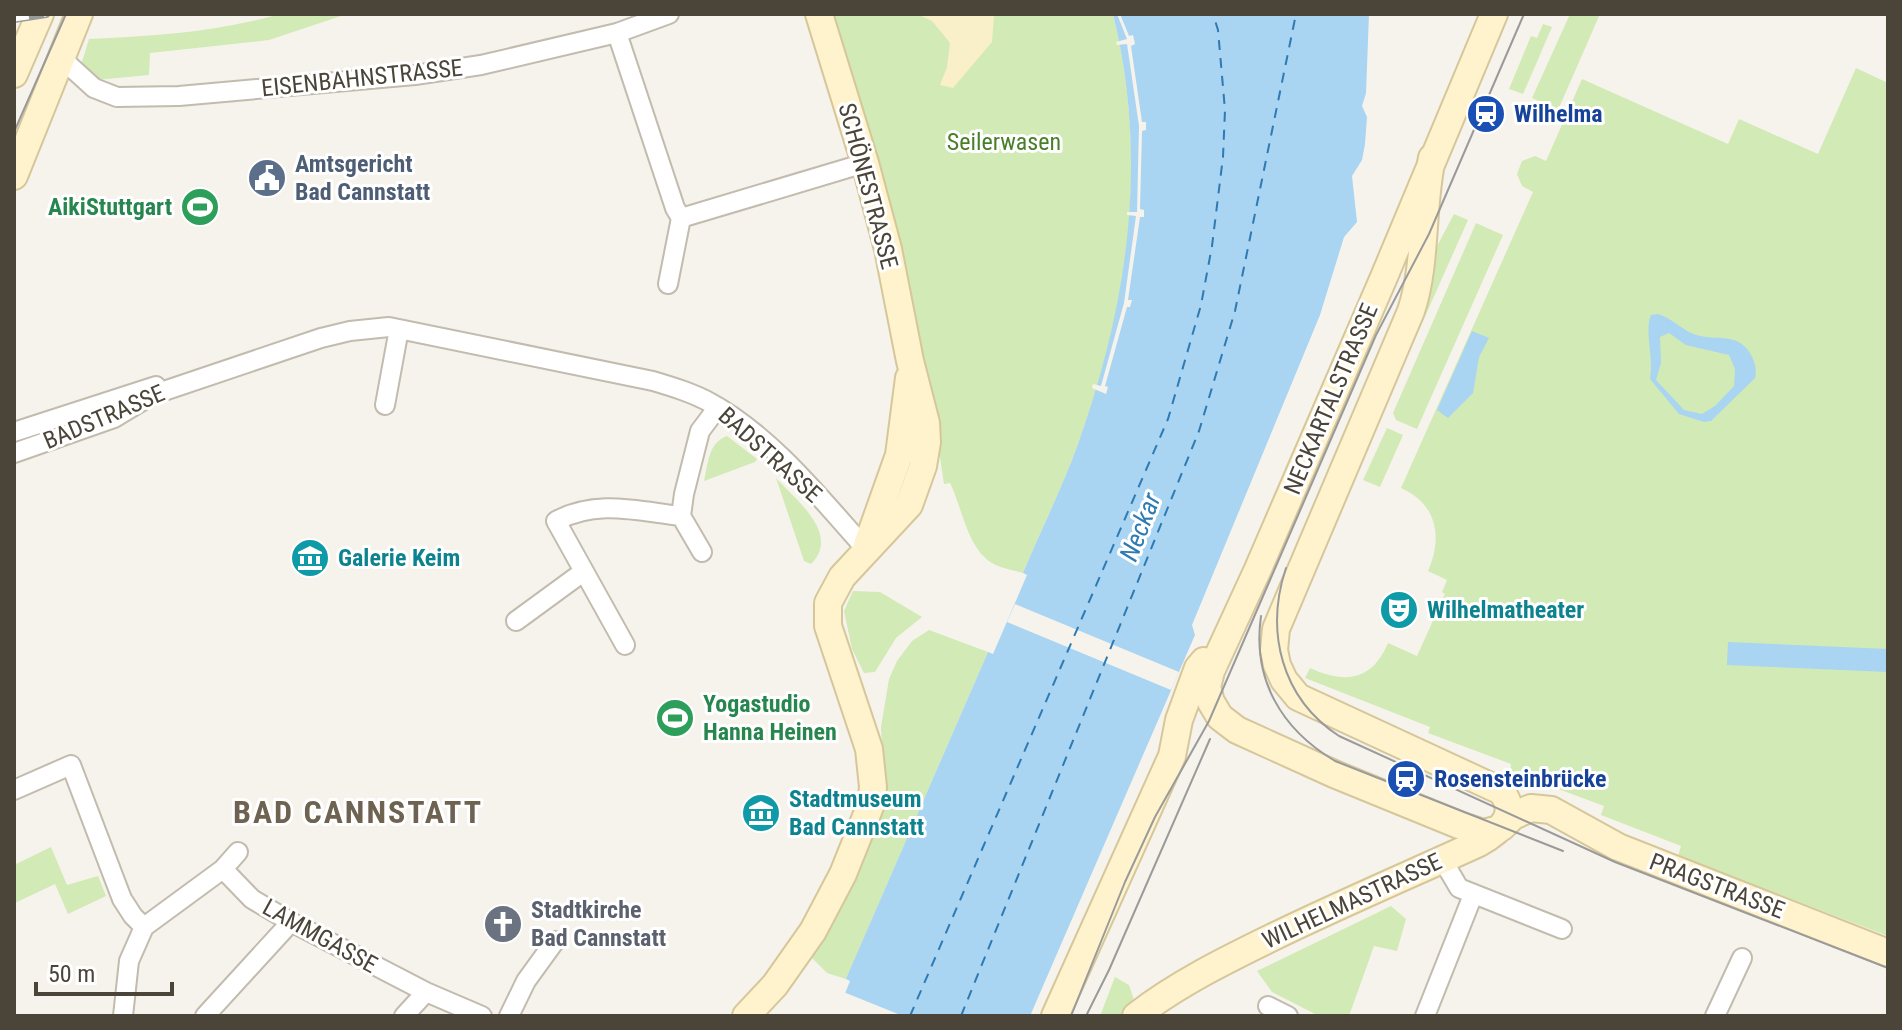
<svg xmlns="http://www.w3.org/2000/svg" width="1902" height="1030" font-family="'Roboto Condensed',sans-serif">
	<rect width="100%" height="100%" fill="#f6f3ec"/>
	<path fill="#d2eab5" d="M280 14H347L269 40 150 53 149 75 96 80 81 65 89 39C154 36 217 32 280 14Z
		M834 14H1113C1149 161 1129 303 1078 444 1062 488 1041 530 1023 573 1013 570 1000 568 992 563 967 548 962 507 950 483L944 484C922 325 879 168 834 14Z
		M1570 14H1600L1558 110 1532 98Z
		M1543 24 1552 27 1523 94 1509 89 1531 36 1537 38Z
		M1856 68 1888 83V936L1678 856 1681 846 1601 815 1604 806 1510 771 1511 764 1428 733 1430 727 1305 678 1310 668C1345 684 1372 681 1388 643L1417 656 1445 594 1442 592 1447 580 1428 571C1443 537 1437 504 1401 488L1533 192 1522 186 1517 174 1522 161 1535 156 1546 161 1582 79 1728 144 1739 119 1818 154Z
		M1454 214 1468 220 1411 348 1407 346 1428 283 1436 248Z
		M1476 223 1503 235 1417 429 1396 420 1393 413Z
		M1387 428 1403 435 1380 487 1363 480Z
		M727 436 757 459 755 462 704 481C708 464 708 443 727 436Z
		M776 478C796 500 841 534 811 564L804 561Z
		M853 591 880 592 922 617 896 638 875 672 864 673 852 649 844 611Z
		M929 630 988 652 846 979 827 973 808 954 883 771 881 727 889 679 897 661 912 641Z
		M51 847 67 885 98 876 106 896 68 914 55 884 15 903 14 865Z
		M1391 906 1406 919 1397 951 1374 946 1349 1016H1319L1272 992 1257 971Z
		M1115 977 1129 985 1135 1003 1121 1016H1100Z"/>
	<path fill="#f9efc9" d="M917 14H993L994 17 992 42 953 88 940 85 947 67 950 43 932 21Z"/>
	<path fill="#a9d4f2" fill-rule="evenodd" d="M1113 14H1369L1366 93 1362 106 1367 117 1365 144 1362 160 1352 176 1357 222 1344 237 1320 315 1192 625 1195 635 1030 1016H836L850 981 846 979 848 974 988 652 993 654 1027 575 1023 573C1041 530 1062 488 1078 444 1128 303 1149 161 1113 14Z
		M1658 314C1671 318 1679 327 1691 333 1712 343 1736 330 1750 353 1755 362 1757 368 1755 378L1711 421 1704 422 1679 414 1650 379C1654 356 1644 331 1651 315ZM1669 333 1686 345 1729 355 1735 369 1734 386 1715 406 1702 414 1684 410 1656 380 1661 363 1660 337Z
		M1472 331 1489 338 1479 357 1473 393 1448 418 1437 410Z
		M1728 642 1888 649V672L1727 665Z"/>
	<path fill="#f6f3ec" d="M1117 14H1120L1129 36 1133 35 1135 44 1131 46 1142 122H1146V130L1142 131 1140 209 1144 210V217H1140L1128 300H1132L1130 307H1127L1105 386 1108 387 1106 394 1092 388 1093 384 1101 386 1124 303 1136 216 1127 215V212H1137L1139 126 1127 44 1117 45 1116 42 1127 39Z
		M1015 604 1179 672 1171 690 1007 622Z
		M841 991 903 1016H832Z"/>
	<g fill="none" stroke-linecap="round" stroke-linejoin="round">
		<path stroke="#2e7ab2" stroke-width="2" stroke-dasharray="10 8" stroke-linecap="butt" d="M910 1016 1168 419 1201 305 1212 246 1223 157 1225 110 1218 30 1213 14
			M961 1016 1199 431 1235 311 1296 14"/>
		<defs>
			<path id="street" d="M617 33 675 208 681 218 668 284
				M61 58 94 88 117 97 179 96 415 75 481 65 617 33 669 14
				M681 218 865 163
				M385 405 399 329
				M14 432 156 386
				M14 453 114 418 152 395 321 338 350 331 389 327 653 381C673 387 693 393 711 403 771 436 821 499 866 549
				M681 516 684 494 700 431 718 407
				M681 516 702 552
				M516 621 583 572
				M625 645 556 521C597 499 637 511 681 516
				M14 790 71 765 122 899 133 916 144 927
				M1442 859 1459 888 1562 929
				M223 869 252 899 291 922 426 992 482 1016
				M144 927 223 869 238 852
				M1268 1006 1288 1016
				M123 1016 129 961 144 927
				M205 1016 291 922
				M404 1016 426 992
				M509 1016 526 981 555 941
				M1425 1016 1473 895
				M1715 1016 1742 958"/>
			<path id="secondary" d="M1494 14 1384 277 1258 569 1211 671 1207 687 1211 702 1220 717 1237 730 1334 774 1459 825 1483 833 1499 829
				M14 74 40 14
				M14 176 79 14
				M867 545 899 455 909 378
				M1502 827 1513 816 1531 808 1551 810 1618 847 1888 953
				M746 1016 775 985 813 931 843 874 871 804 873 787 869 749 828 626V603L842 577 909 505 923 466 927 442 926 423 910 361 888 249 865 163 819 14
				M1055 1016 1172 756 1179 720 1198 668 1204 661
				M1136 1016C1177 984 1226 960 1273 937 1341 904 1411 874 1479 843 1500 831 1520 815 1501 791L1298 697 1284 680 1277 665 1274 650 1276 629 1411 311C1427 263 1421 208 1432 158"/>
		</defs>
		<use href="#street" stroke="#c2bbae" stroke-width="22"/>
		<use href="#secondary" stroke="#d6c79b" stroke-width="30"/>
		<use href="#street" stroke="#fff" stroke-width="18"/>
		<use href="#secondary" stroke="#fff3cd" stroke-width="26"/>
		<path stroke="#9a9a9a" stroke-width="2" d="M14 132 66 14
			M1286 568C1265 631 1281 698 1339 736L1615 862 1888 968
			M1261 616C1252 679 1281 729 1335 761L1563 851
			M1071 1016 1125 882 1155 817 1209 721 1376 335 1429 234 1524 14
			M1086 1016 1109 970 1210 739"/>
		<defs>
			<path id="rail" d="M14 19 46 14"/>
		</defs>
		<use href="#rail" stroke="#9a9a9a" stroke-width="8"/>
		<use href="#rail" stroke="#fff" stroke-width="5" stroke-dasharray="15" stroke-linecap="butt"/>
	</g>
	<defs>
		<symbol id="station-disc" viewBox="-11 -11 22 22"><circle r="9.5" fill="#1a4fb4" stroke="#fff"/><path d="M-3-6H3Q5-6 5-4V2Q5 4 3 4L4.5 6H3L1.5 4h-3L-3 6H-4.5L-3 4Q-5 4-5 2V-4Q-5-6-3-6ZM-3.5-4v3h7v-3ZM-3.5 1v1.5H-2V1ZM2 1v1.5H3.5V1Z" fill="#fff"/></symbol>
		<symbol id="civic-disc" viewBox="-11 -11 22 22"><circle r="9.5" fill="#5c6f8a" stroke="#fff"/><path d="M-.6-6.5H3V-4.5H.6V-3L4-1V1h2V6H-6V1h2V-1L-.6-3ZM-1.2 2.5V6h2.4V2.5Z" fill="#fff"/></symbol>
		<symbol id="stadium-disc" viewBox="-11 -11 22 22"><circle r="9.5" fill="#2e9e5b" stroke="#fff"/><path d="M0-5a6.5 5 0 1 0 0 10a6.5 5 0 1 0 0-10ZM-3.5-1.8h7v3.6h-7Z" fill="#fff"/></symbol>
		<symbol id="museum-disc" viewBox="-11 -11 22 22"><circle r="9.5" fill="#0f9aa8" stroke="#fff"/><path d="M0-6L6-3V-2H-6V-3ZM-5-1h2V3h-2ZM-1-1h2V3h-2ZM3-1h2V3H3ZM-6 4H6V6H-6Z" fill="#fff"/></symbol>
		<symbol id="theatre-disc" viewBox="-11 -11 22 22"><circle r="9.5" fill="#0f9aa8" stroke="#fff"/><path d="M-5-5.5Q0-4 5-5.5V0Q5 5 0 6Q-5 5-5 0ZM-3.3-2.5H-1v1.5H-3.3ZM1-2.5H3.3v1.5H1ZM-2.8 1Q0 5.5 2.8 1Z" fill="#fff"/></symbol>
		<symbol id="church-disc" viewBox="-11 -11 22 22"><circle r="9.5" fill="#6b7280" stroke="#fff"/><path d="M-1.2-6h2.4v3.5h3.3v2.4h-3.3V6h-2.4V-.1h-3.3v-2.4h3.3Z" fill="#fff"/></symbol>
	</defs>
	<g fill-rule="evenodd">
		<use href="#station-disc" x="1464" y="92" width="44" height="44"/>
		<use href="#civic-disc" x="245" y="156" width="44" height="44"/>
		<use href="#stadium-disc" x="178" y="185" width="44" height="44"/>
		<use href="#museum-disc" x="288" y="536" width="44" height="44"/>
		<use href="#theatre-disc" x="1377" y="588" width="44" height="44"/>
		<use href="#stadium-disc" x="653" y="696" width="44" height="44"/>
		<use href="#station-disc" x="1384" y="757" width="44" height="44"/>
		<use href="#museum-disc" x="739" y="791" width="44" height="44"/>
		<use href="#church-disc" x="481" y="902" width="44" height="44"/>
	</g>
	<g text-anchor="middle" stroke-width="6" stroke-linejoin="round" paint-order="stroke">
		<g font-size="24" fill="#4b4439" stroke="#fff">
			<text transform="translate(362 78) rotate(-6)" y="8">EISENBAHNSTRASSE</text>
			<text transform="translate(868 186) rotate(75)" y="8">SCHÖNESTRASSE</text>
			<text transform="translate(1331 399) rotate(-67)" y="8">NECKARTALSTRASSE</text>
			<text transform="translate(104 417) rotate(-23)" y="8">BADSTRASSE</text>
			<text transform="translate(770 455) rotate(42)" y="8">BADSTRASSE</text>
			<text transform="translate(1717 886) rotate(21)" y="8">PRAGSTRASSE</text>
			<text transform="translate(1352 901) rotate(-25)" y="8">WILHELMASTRASSE</text>
			<text transform="translate(320 936) rotate(29)" y="8">LAMMGASSE</text>
		</g>
		<g font-size="24" font-weight="bold" fill="#164399" stroke="#fff" text-anchor="start">
			<text x="1514" y="122">Wilhelma</text>
			<text x="1434" y="787">Rosensteinbrücke</text>
		</g>
		<g font-size="24" fill="#4a7f2a" stroke="#fff">
			<text x="1004" y="150">Seilerwasen</text>
		</g>
		<g font-size="24" font-weight="bold" fill="#4e5e75" stroke="#fff" text-anchor="start">
			<text x="295" y="172">Amtsgericht<tspan x="295" dy="28">Bad Cannstatt</tspan></text>
		</g>
		<g font-size="24" font-weight="bold" fill="#27864d" stroke="#fff" text-anchor="end">
			<text x="172" y="215">AikiStuttgart</text>
			<text x="703" y="712" text-anchor="start">Yogastudio<tspan x="703" dy="28">Hanna Heinen</tspan></text>
		</g>
		<g font-size="24" font-weight="bold" fill="#0d838f" stroke="#fff" text-anchor="start">
			<text x="338" y="566">Galerie Keim</text>
			<text x="1427" y="618">Wilhelmatheater</text>
			<text x="789" y="807">Stadtmuseum<tspan x="789" dy="28">Bad Cannstatt</tspan></text>
		</g>
		<g font-size="24" font-weight="bold" fill="#5b616d" stroke="#fff" text-anchor="start">
			<text x="531" y="918">Stadtkirche<tspan x="531" dy="28">Bad Cannstatt</tspan></text>
		</g>
		<g font-size="26" font-style="italic" fill="#2e7ab2" stroke="#fff">
			<text transform="translate(1140 527) rotate(-69)" y="9">Neckar</text>
		</g>
		<g font-size="32" font-weight="bold" letter-spacing="2" fill="#6e6250" stroke="#fff">
			<text x="358" y="823">BAD CANNSTATT</text>
		</g>
	</g>
	<rect width="1902" height="1030" fill="none" stroke="#4b4439" stroke-width="32"/>
	<path d="M36 982v12h136v-12" fill="none" stroke="#4b4439" stroke-width="4"/>
	<text x="48" y="982" font-size="24" fill="#4b4439" stroke="#ffffff" stroke-width="6" paint-order="stroke">50 m</text>
</svg>
